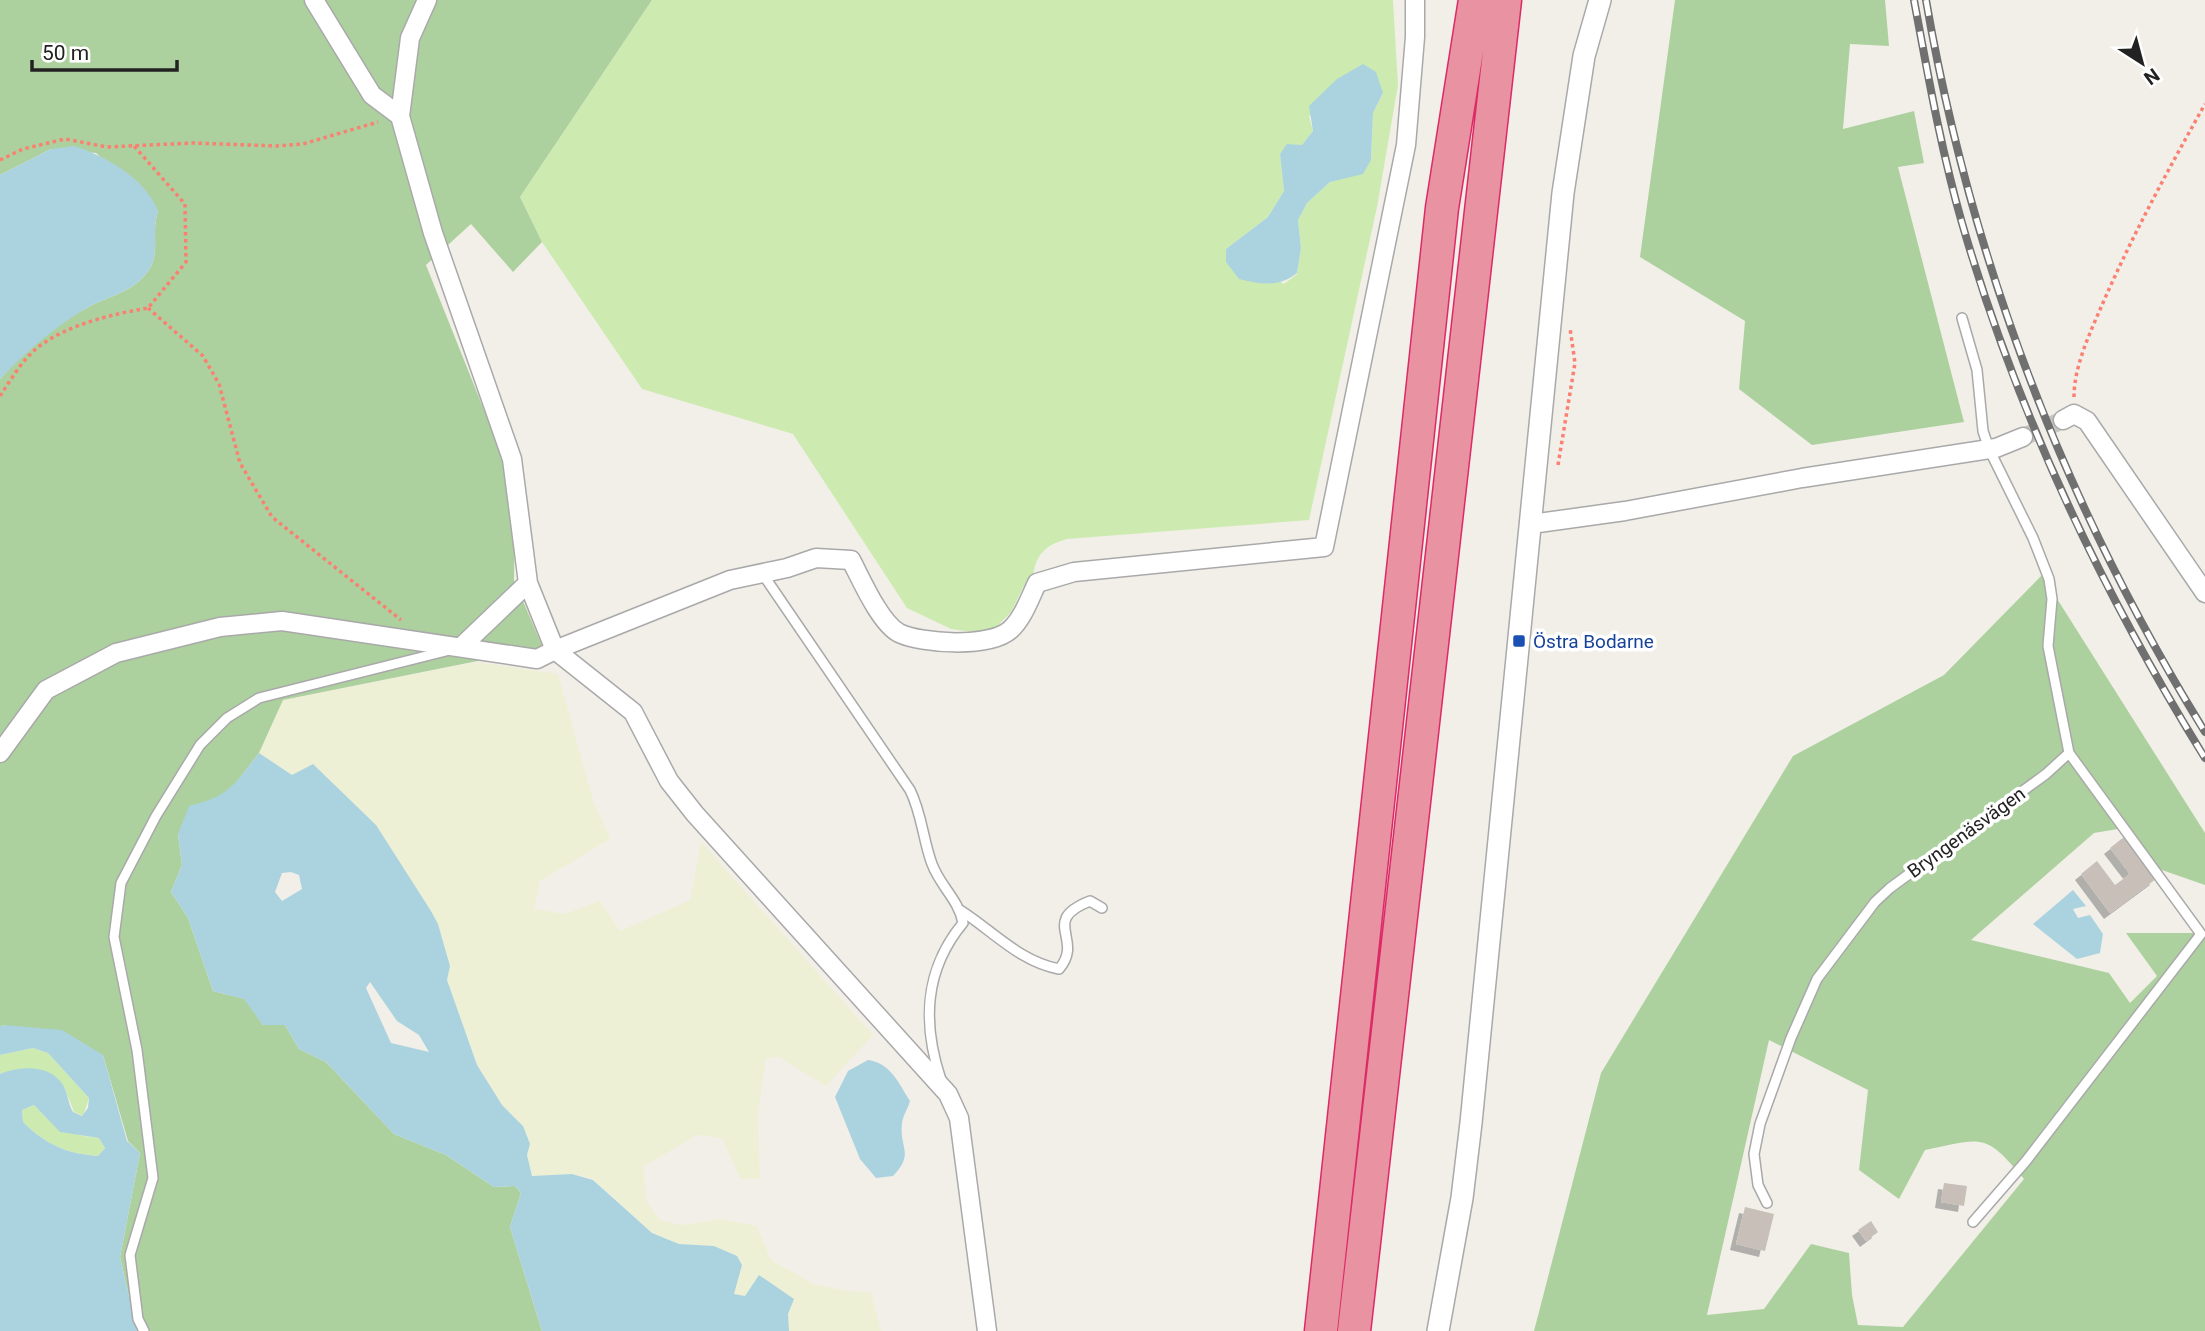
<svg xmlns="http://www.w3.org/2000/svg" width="2205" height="1331" font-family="Roboto,sans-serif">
	<defs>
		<filter id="shadow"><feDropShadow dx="-6" dy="6" stdDeviation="0" flood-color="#0004"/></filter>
	</defs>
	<rect width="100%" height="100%" fill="#f2efe9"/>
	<path fill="#eef0d5" d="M476 662 558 674 593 800 610 839 540 881 534 909 565 914 600 901 620 931 690 900 701 842 873 1035 826 1086 779 1057 766 1058 758 1115 760 1179H740L722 1138 697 1135 643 1167 647 1202 660 1220 682 1225 720 1219 757 1226 771 1260 814 1284 847 1291 871 1292 881 1331H789L788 1314 759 1275 745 1296 734 1294 742 1265 714 1246 679 1244 652 1233 593 1179 572 1174 532 1176 527 1155 529 1144 523 1126 502 1105 477 1065 447 980 450 966 438 924 431 911 403 869 314 764 292 775 259 753 283 700Z"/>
	<path fill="#cdebb0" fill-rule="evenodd" d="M652 0H1393L1398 85 1377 207 1309 520 1067 539C1045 545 1035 555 1033 578L1025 584 1011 612 996 627 980 633 951 629 907 608 793 434 642 389 542 242 520 197ZM1383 93 1373 113 1371 160 1330 182 1307 203 1298 220 1301 248 1297 274 1284 284 1226 249 1268 217 1284 191 1280 154 1302 145 1313 131 1309 116Z
		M33 1048 48 1053 89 1098 83 1116 74 1112 64 1086 6 1072 0 1074V1055Z
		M34 1105C52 1126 71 1136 99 1138L105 1148 98 1156C67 1154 45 1144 23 1122L22 1110Z"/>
	<path fill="#add19e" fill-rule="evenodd" d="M0 0H652L520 197 542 242 513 272 471 224 426 265 504 460 515 522 514 580 543 648 283 700 259 753 236 783 178 834 182 865 171 892 188 918 213 991 245 999 263 1025H285L299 1049 326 1062 394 1134 446 1155 494 1187 515 1186 521 1193 510 1227 542 1331H137L120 1257 140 1153 128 1141 103 1055 4 1025 0 1027V379C26 350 57 323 92 305 113 295 137 290 150 268 160 250 151 232 158 211L96 153 51 149 0 175Z
		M1675 0H1885L1889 46 1850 44 1843 129 1914 111 1924 163 1898 167 1964 422 1812 445 1739 389 1745 321 1640 257Z
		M2042 575 2205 833V885L2159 869 2130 827 2094 833 1971 940 2109 973 2130 1003 2157 976 2126 933H2205V1331H1534L1601 1073 1793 756 1944 675ZM1769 1040 1868 1090 1859 1170 1899 1199 1925 1150C1983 1138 1985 1132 2024 1179L1903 1327 1858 1325 1852 1295 1849 1253 1811 1244 1764 1309 1707 1315Z"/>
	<path fill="#aad3df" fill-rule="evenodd" d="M1363 64 1376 72 1383 93 1373 113 1371 160 1363 174 1330 182 1307 203 1298 220 1301 248 1297 273C1278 288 1261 284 1239 279L1226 262V249L1268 217 1284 191 1280 154 1287 144 1302 145 1313 131 1309 106 1337 79Z
		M74 146C106 156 146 179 158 211 151 232 160 250 150 268 137 290 113 295 92 305 57 324 27 351 0 379V175L51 149Z
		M259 753 292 775 313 764 376 825 431 911 438 924 450 966 447 980 477 1065 502 1105 523 1126 530 1144 527 1155 532 1176 572 1174 593 1180 652 1233 679 1244 714 1246 737 1256 742 1265 734 1294 745 1296 759 1275 794 1299 788 1314 789 1331H542L510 1227 521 1193 515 1186 494 1187 446 1155 394 1134 326 1062 299 1049 285 1025H263L244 999 213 991 188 918 171 892 182 865 178 834 189 806C230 796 234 785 259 753ZM291 872 299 875 302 889 282 901 275 892 282 873ZM370 982 397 1021 419 1035 429 1052 391 1043 366 988Z
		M2073 890 2086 906 2073 909 2078 918 2090 915 2103 934 2100 953 2077 959 2033 924Z
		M4 1025 62 1030 103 1055 127 1141 140 1153 120 1257 137 1331H0V1074C20 1066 50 1064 63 1085 68 1093 68 1104 73 1112L82 1116 88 1108 89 1098 48 1053 33 1048 0 1055V1027ZM34 1105 60 1132 99 1138 105 1148 98 1156C67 1154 45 1144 23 1122L22 1110Z
		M868 1060C891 1063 899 1084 910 1101 908 1108 903 1116 902 1123 899 1149 915 1153 893 1176L876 1178 860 1159 835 1097 848 1071Z"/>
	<path fill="#c7bfb8" filter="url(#shadow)" d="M2124 837 2156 879 2110 913 2081 874 2097 861 2115 885 2130 874 2110 848Z
		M1944 1183 1967 1186 1964 1206 1941 1202Z
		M1745 1207 1774 1214 1765 1251 1736 1244Z
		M1871 1221 1878 1232 1866 1241 1858 1230Z"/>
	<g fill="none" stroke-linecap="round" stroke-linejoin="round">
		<path stroke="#c8c6c1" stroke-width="18" stroke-dasharray="18 9" stroke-linecap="butt" d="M2023 437 2063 420"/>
		<defs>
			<path id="service" d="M762 573 910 790C922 814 923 840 932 864 940 886 959 900 963 923 924 970 922 1023 941 1080
				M960 910C993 931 1020 962 1059 969 1085 939 1039 921 1090 901L1102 908
				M1767 1203 1758 1185 1754 1154 1760 1124 1791 1038 1817 979 1875 902 1890 888 2046 774 2069 753 2048 646 2052 599 2049 579 2033 538 1989 449 1983 431 1977 370 1962 318
				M1973 1222 2026 1161 2201 934 2069 753
				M144 1331 138 1319 130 1255 153 1178 137 1050 114 937 121 883 156 816 200 745 227 718 259 698 446 651"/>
			<path id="minor" d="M314 0 372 95 400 116
				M2063 420 2074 414 2087 421 2205 593
				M1531 524 1625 511 1802 478 1996 448 2023 437
				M461 647 528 583
				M0 753 46 690 116 653 220 627 282 621 537 659 555 650 528 583 512 459 433 233 400 116 410 38 427 0
				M987 1331 959 1118 948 1094 695 814 669 781 633 712 555 650 730 580 787 568 816 558 851 560C861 579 880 623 899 633 922 644 989 648 1010 630 1023 618 1030 598 1037 583L1074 572 1324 547 1406 145 1415 37V0"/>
			<path id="tertiary" d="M1438 1331 1462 1198 1471 1123 1563 193 1584 56 1600 0"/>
			<path id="motorway" d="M1321 1331 1442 208 1475 0
				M1354 1331 1505 0"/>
		</defs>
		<use href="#service" stroke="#a9a9a9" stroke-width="12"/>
		<use href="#minor" stroke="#a9a9a9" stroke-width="21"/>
		<use href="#tertiary" stroke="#a9a9a9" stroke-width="24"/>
		<use href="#motorway" stroke="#dc2a67" stroke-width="35"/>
		<path stroke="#fa8072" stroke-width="3.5" stroke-dasharray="3.5 3.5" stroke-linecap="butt" d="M0 160 23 149 65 139 107 147 193 143 276 146 303 144 378 122
			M148 308 203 356 219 384 240 463 272 517 401 620
			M0 396C12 378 23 358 41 345 70 324 113 314 148 308L186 262 185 204 134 146
			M2074 397C2074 366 2090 333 2102 305 2132 236 2168 170 2205 104
			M1558 465 1575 363 1570 328"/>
		<use href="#service" stroke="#fff" stroke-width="9"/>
		<use href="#minor" stroke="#fff" stroke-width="18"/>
		<use href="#tertiary" stroke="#fff" stroke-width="21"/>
		<use href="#motorway" stroke="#e892a2" stroke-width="32"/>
		<defs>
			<path id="rail" d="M1914 0C1928 75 1941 150 1962 223 2017 413 2101 590 2205 758
				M1926 0C1971 261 2066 507 2205 732"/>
		</defs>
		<use href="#rail" stroke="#707070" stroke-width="8"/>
		<use href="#rail" stroke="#fff" stroke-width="5" stroke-dasharray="16" stroke-linecap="butt"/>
	</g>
	<rect fill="#1a4fb4" stroke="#fff" stroke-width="2.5" x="1512" y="634" width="14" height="14" rx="3.5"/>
	<g text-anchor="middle" stroke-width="7" stroke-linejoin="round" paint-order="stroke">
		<g font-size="19" fill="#164399" stroke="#fff" text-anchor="start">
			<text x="1533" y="648">Östra Bodarne</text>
		</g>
		<g font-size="19" fill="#222" stroke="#fff">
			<text transform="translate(1966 832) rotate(-36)" y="7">Bryngenäsvägen</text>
		</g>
	</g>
	<g transform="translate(2142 63) rotate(144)" stroke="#ffffff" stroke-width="5" paint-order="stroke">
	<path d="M0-5L12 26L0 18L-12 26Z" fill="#222222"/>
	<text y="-10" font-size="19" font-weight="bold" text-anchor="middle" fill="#222222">N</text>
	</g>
	<path d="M32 60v10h145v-10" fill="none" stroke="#222222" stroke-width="3.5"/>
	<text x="42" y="60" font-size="21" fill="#222222" stroke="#ffffff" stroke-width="5" paint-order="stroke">50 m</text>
</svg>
